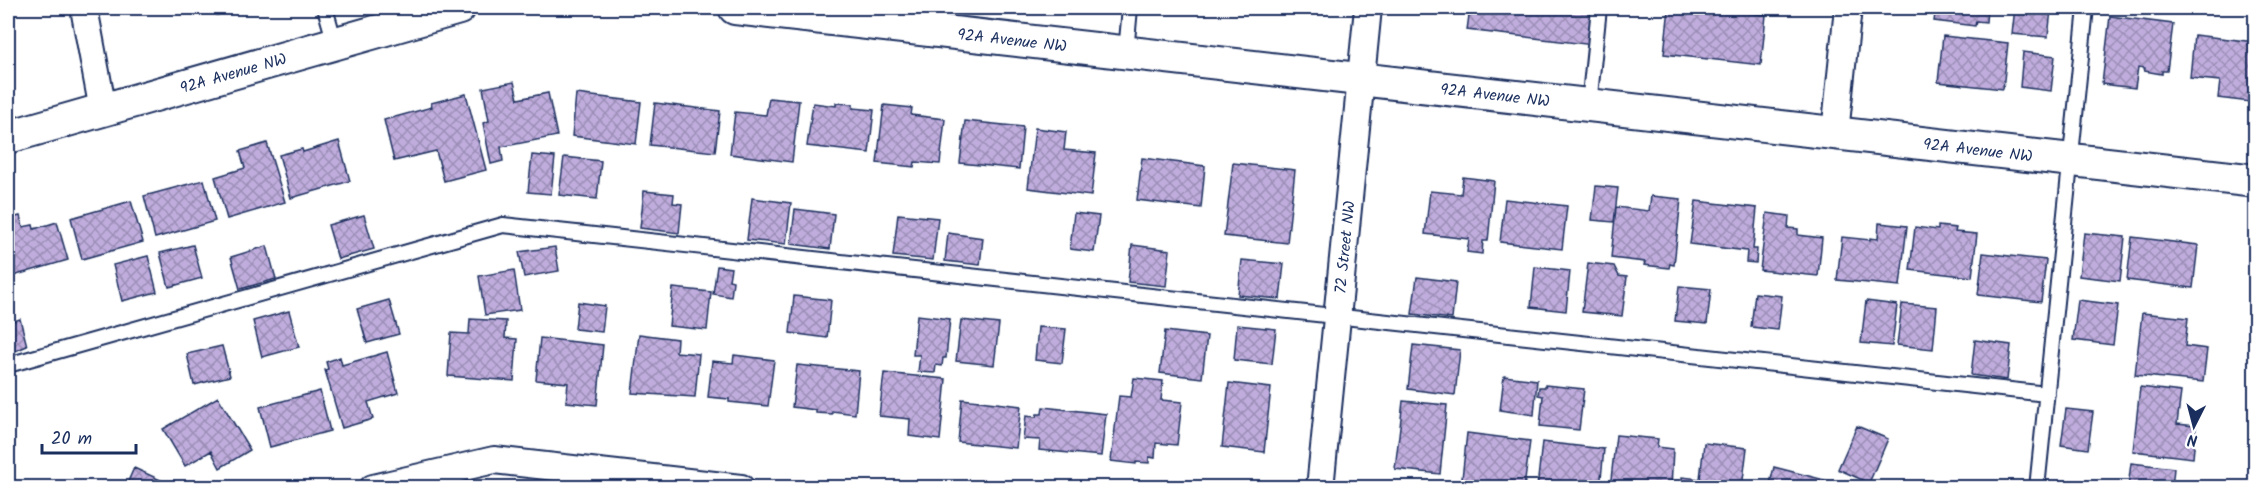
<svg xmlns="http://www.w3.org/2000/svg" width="2263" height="495" font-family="Kalam,sans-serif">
	<defs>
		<pattern id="building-cross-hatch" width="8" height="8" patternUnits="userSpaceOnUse" patternTransform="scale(1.5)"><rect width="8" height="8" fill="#c0addd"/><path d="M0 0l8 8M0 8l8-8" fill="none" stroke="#9b8db6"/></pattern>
	</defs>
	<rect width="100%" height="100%" fill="#fff"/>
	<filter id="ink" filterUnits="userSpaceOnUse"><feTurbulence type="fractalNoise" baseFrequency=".0167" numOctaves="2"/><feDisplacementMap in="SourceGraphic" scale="12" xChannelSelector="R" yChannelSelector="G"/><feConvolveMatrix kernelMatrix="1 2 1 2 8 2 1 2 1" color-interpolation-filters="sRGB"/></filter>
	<g filter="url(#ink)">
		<path fill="url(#building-cross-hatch)" stroke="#1b2f5e" stroke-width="1.5" d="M215 8H242L217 15Z
			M1470 8H1599L1594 45 1467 30Z
			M1669 8H1701L1766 15 1761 65 1664 54Z
			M1936 8H1987L1986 22 1976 21 1975 26 1934 21Z
			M2015 8 2051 10 2048 37 2012 34Z
			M2110 16 2173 24 2167 71H2162V74L2144 71 2145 68 2138 67 2135 88 2102 84Z
			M2194 35 2255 42 2250 102 2218 98 2220 81 2190 78Z
			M1943 36 2008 43 2003 89 1938 82Z
			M2023 52 2055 56 2051 91 2020 87Z
			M514 82 518 99 548 93 557 136 501 147 503 161 491 164 483 123 489 121 483 88Z
			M466 94 486 170 444 181 436 151 394 161 384 120 432 107 431 103Z
			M576 94 641 102 636 144 572 136Z
			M769 98 799 101 792 162 730 154 735 112 766 115Z
			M655 103 720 111 715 152 650 145Z
			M813 103 836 106V103L853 104V108L874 110 869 153 807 146Z
			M884 105 912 108 911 115 945 119 940 164 915 162 914 167 877 163Z
			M965 121 1023 127 1019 169 960 163Z
			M1035 128 1066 132 1064 150 1096 153 1091 196 1028 188Z
			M339 141 350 181 291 198 279 155 302 149 303 152Z
			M267 143 285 202 227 219 215 177 245 168 240 151Z
			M532 155 555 157 551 194 528 192Z
			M564 157 601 161 597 199 559 195Z
			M1142 158 1205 166 1201 208 1137 200Z
			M1233 163 1295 170 1287 243 1224 236Z
			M1463 177 1494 181 1488 241H1483L1482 254 1467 252 1469 239 1425 234 1430 191 1461 194Z
			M204 180 215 221 155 238 144 196Z
			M1596 186 1618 188 1614 222 1592 220Z
			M644 191 674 194 673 203 682 204 679 233 640 228Z
			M1651 196 1681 199 1674 265 1670 264 1669 268 1644 265 1645 262 1611 258 1616 207 1649 211Z
			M752 198 791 203 786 244 747 240Z
			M1505 199 1567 206 1562 249 1500 242Z
			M131 201 143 242 82 259 71 218Z
			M1696 201 1757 208 1753 249H1757L1756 263 1746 262 1747 251 1690 244Z
			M795 209 834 214 830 249 791 244Z
			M1074 213 1099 216 1094 252 1070 249Z
			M1767 213 1789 216 1788 228 1798 229V235L1822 238 1818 276 1760 270Z
			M898 214 938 218 933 260 893 256Z
			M364 215 374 249 338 259 328 225Z
			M20 216 23 227 33 225 34 229 57 222 68 260 13 276 8 259V219Z
			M1879 223 1907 226 1900 286 1837 280 1842 237 1870 240V238L1878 239Z
			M1938 226 1956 228 1955 232 1977 234 1972 277 1910 270 1915 227 1938 230Z
			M948 233 983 238 980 265 945 261Z
			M2084 233 2125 237 2120 281 2079 276Z
			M2132 237 2198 245 2193 288 2127 280Z
			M193 245 202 278 169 287 160 253Z
			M1132 245 1170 250 1166 286 1128 282Z
			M267 246 276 279 240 289 231 257Z
			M555 247 559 271 524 277 519 252Z
			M1983 253 2046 260 2041 302 1978 295Z
			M148 256 157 292 122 301 113 265Z
			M1242 260 1284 264 1280 299 1238 295Z
			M1588 263 1614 266 1619 276 1627 277 1622 316 1582 312Z
			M717 266 731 268 729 280 733 281 731 297 713 294Z
			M1535 267 1570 271 1566 311 1531 307Z
			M514 270 520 310 485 315 479 276Z
			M1417 277 1456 282 1452 319 1412 314Z
			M1679 286 1711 289 1707 324 1675 321Z
			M673 288 711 292 707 330 669 326Z
			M1755 293 1782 296 1778 330 1751 327Z
			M794 296 831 300 827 338 790 333Z
			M389 300 399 334 367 343 357 309Z
			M2078 300 2118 305 2113 345 2073 340Z
			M1866 301 1897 305 1892 346 1861 343Z
			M578 302 605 306 602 332 575 329Z
			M1902 304 1937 307 1933 349 1897 345Z
			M289 311 299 347 262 357 253 321Z
			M2142 313 2188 318 2185 346 2207 349 2203 382 2135 375Z
			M917 315 950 319 946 358H943L942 366 936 365 935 373 918 372 920 355H913Z
			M11 319V322L20 319 27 346 8 354V320Z
			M470 319 506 321 505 338 517 339 514 381 448 376 451 333 469 334Z
			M961 320 999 324 994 365 956 361Z
			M1237 325 1276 329 1272 364 1234 360Z
			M1038 327 1066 329 1062 363 1035 360Z
			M1165 331 1207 336 1202 378 1160 373Z
			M639 334 677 339 676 352 699 354 695 397 632 393Z
			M540 338 603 345 597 405 566 402 568 383 536 380Z
			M1975 340 2011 345 2007 380 1971 375Z
			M1413 345 1460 350 1455 395 1408 389Z
			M222 346 230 376 194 385 187 354Z
			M387 352 398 393 368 402 373 419 342 428 325 370 328 369 326 362 340 357 342 365Z
			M734 355 774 360 768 406 729 402V399L708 397 712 361 733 363Z
			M797 365 859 371 855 414 832 411V414L816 413V410L792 407Z
			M884 373 946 379 940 440 909 436 910 419 879 416Z
			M1504 376 1537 380 1534 415 1500 410Z
			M1134 378 1163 381 1161 400 1182 402 1177 445 1156 443 1155 458 1149 457V463L1136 462V464L1111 461 1119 396 1131 397Z
			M1229 383 1271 388 1264 452 1222 447Z
			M1545 385 1584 389 1579 430 1540 426 1543 396 1538 395 1539 387H1545Z
			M2140 387 2181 392 2177 424 2196 426 2193 458 2133 451Z
			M320 391 330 431 270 447 260 407Z
			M218 397 250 450 220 468 211 451 185 466 163 429Z
			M962 399 1021 406 1016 448 958 442Z
			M1403 401 1447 405 1440 474 1395 469Z
			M1043 407 1106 414 1101 456 1039 450 1040 440 1023 439 1026 416 1036 417 1037 414H1042Z
			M2066 409 2093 412 2088 449 2061 445Z
			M1857 426 1888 439 1869 483 1838 469Z
			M1467 433 1530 441 1524 488H1461Z
			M1616 435 1658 439 1657 447 1673 449 1671 488H1610Z
			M1542 442 1604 449 1600 488H1537Z
			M1704 443 1747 448 1742 488H1681L1682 477 1700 479Z
			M2131 463 2174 468 2172 488H2128Z
			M1774 467 1840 484 1839 488H1769Z
			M134 468 174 486 173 488H125Z"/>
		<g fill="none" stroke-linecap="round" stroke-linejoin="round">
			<defs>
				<path id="service" d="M325 8 335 43
					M1126 52 1130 8
					M1589 105 1599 8
					M8 365 503 225 2047 394
					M449 470 455 488
					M2037 488 2086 8"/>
				<g id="minor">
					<path d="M84 8 103 110"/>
					<path d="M1835 133 1848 8"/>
					<path d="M373 488 494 460 741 488"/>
					<path id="s1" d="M1320 488 1368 8"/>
				</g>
				<g id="tertiary">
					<path id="s2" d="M735 8 2256 181"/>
					<path id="s3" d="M8 137 459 8"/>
				</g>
			</defs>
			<use href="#service" stroke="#1b2f5e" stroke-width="18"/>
			<use href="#minor" stroke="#1b2f5e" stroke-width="30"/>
			<use href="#tertiary" stroke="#1b2f5e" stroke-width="36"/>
			<use href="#service" stroke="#fff" stroke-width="14"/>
			<use href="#minor" stroke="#fff" stroke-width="26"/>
			<use href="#tertiary" stroke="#fff" stroke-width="32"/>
		</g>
	</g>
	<g text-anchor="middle" stroke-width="6" stroke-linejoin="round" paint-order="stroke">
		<g font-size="16" fill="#1b2f5e" stroke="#fff">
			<text dy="6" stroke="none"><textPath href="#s2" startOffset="279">92A Avenue NW</textPath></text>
			<text dy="6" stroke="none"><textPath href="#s3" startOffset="234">92A Avenue NW</textPath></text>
			<text dy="6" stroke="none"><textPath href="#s2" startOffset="765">92A Avenue NW</textPath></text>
			<text dy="6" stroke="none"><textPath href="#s2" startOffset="1251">92A Avenue NW</textPath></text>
			<text dy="6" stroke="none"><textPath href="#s1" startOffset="242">72 Street NW</textPath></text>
		</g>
	</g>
	<rect width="2263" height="495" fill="none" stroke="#fff" stroke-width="30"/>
	<rect x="15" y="15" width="2233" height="465" fill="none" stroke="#1b2f5e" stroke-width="2" filter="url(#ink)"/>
	<g transform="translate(2194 426) rotate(186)" stroke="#ffffff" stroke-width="4.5" paint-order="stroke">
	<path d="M0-4.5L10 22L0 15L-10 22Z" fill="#1b2f5e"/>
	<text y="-9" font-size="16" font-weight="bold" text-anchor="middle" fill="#1b2f5e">N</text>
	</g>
	<path d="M42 444v9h94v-9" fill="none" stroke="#1b2f5e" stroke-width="3"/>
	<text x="51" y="444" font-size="18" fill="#1b2f5e" stroke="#ffffff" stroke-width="4.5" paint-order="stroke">20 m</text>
</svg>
